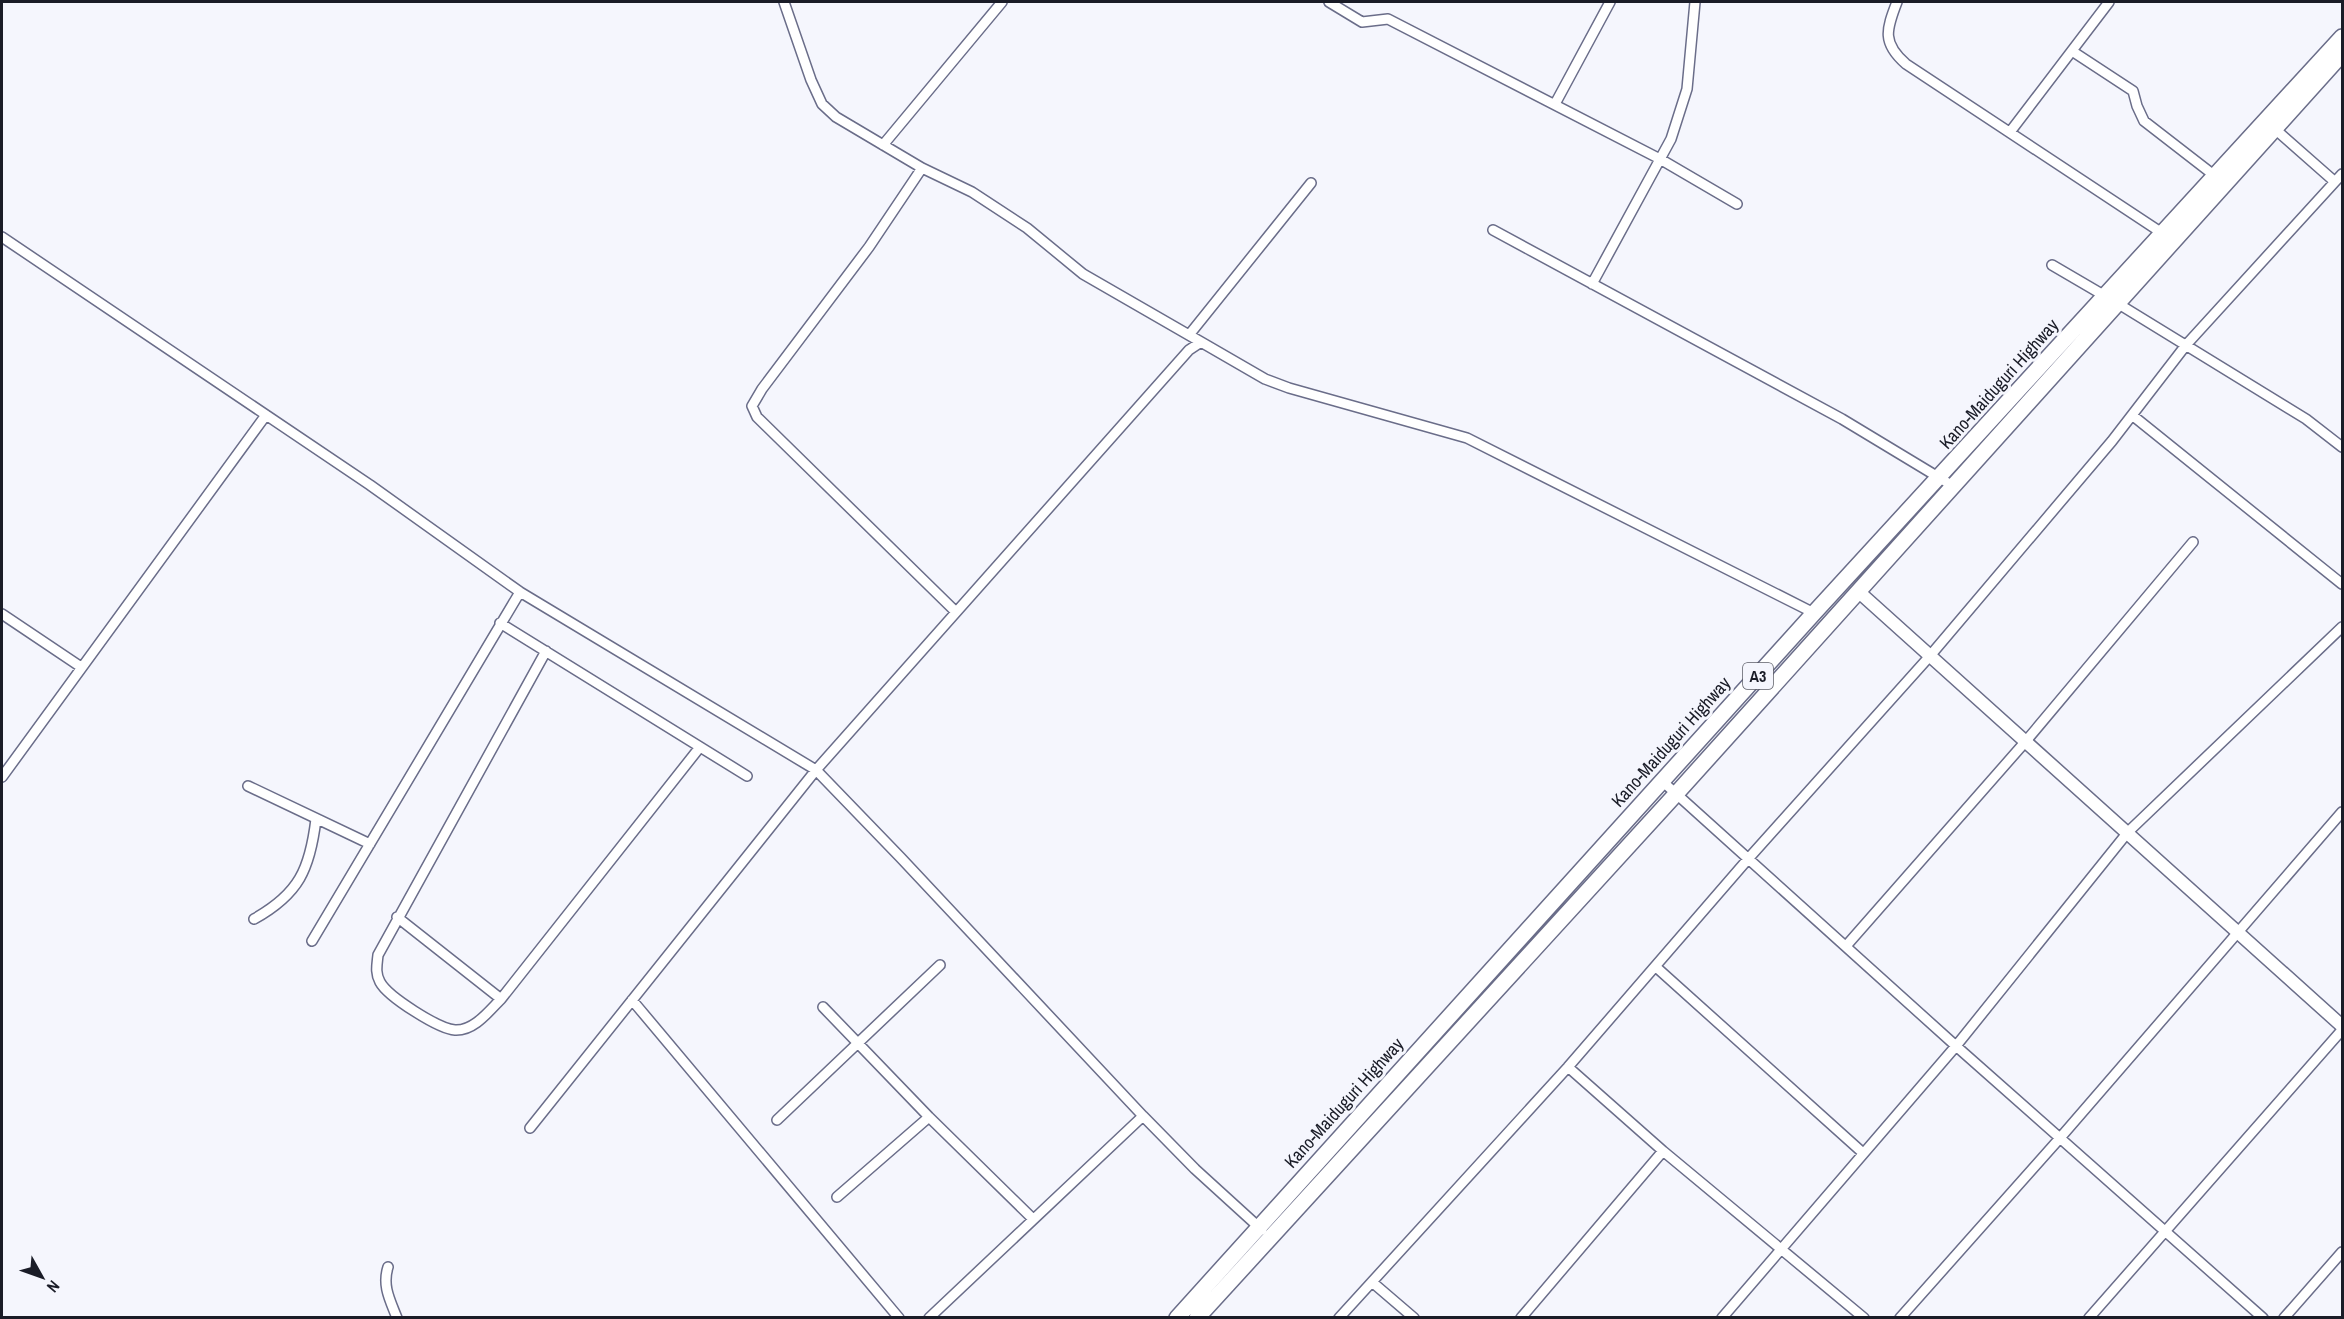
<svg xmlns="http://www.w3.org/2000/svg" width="2344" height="1319" font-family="'Archivo Narrow',sans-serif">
	<rect width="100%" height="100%" fill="#f5f6fd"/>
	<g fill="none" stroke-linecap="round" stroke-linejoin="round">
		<defs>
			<path id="minor" d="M784 2 811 80 822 104 836 117 922 168 972 192 1027 228 1083 274 1201 342
				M1329 2 1362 22 1388 19 1660 159 1737 204
				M1897 2C1886 30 1882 43 1906 64L2162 233
				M2072 51 2133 91 2137 106 2144 121 2215 176
				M1555 104 1610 2
				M2275 129 2334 181
				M2010 132 2109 2
				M883 145 1002 2
				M922 168 869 247 762 389 752 406 757 417 956 612
				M1493 230 1842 419 1953 486
				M2 237 370 485 520 592 816 770 901 858 1143 1116 1195 1169 1262 1230
				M2052 265 2105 296
				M1592 284 1671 139 1687 89 1695 2
				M2117 303 2306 419 2342 447
				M1189 335 1311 183
				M2132 415 2342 584
				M2 614 81 667
				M500 623 747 776
				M546 651 378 955C377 965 375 973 380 982 388 997 439 1029 455 1030 474 1031 489 1011 501 999L700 747
				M2 777 266 415
				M1662 781 1956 1046 2263 1318
				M248 786 370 844
				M397 917 501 999
				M254 919C299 894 310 869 316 819
				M312 941 520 592
				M1846 946 2026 741 2193 542
				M1656 967 1863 1153
				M632 1000 899 1318
				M823 1007 929 1117 1033 1219
				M1568 1067 1663 1151 1864 1318
				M777 1120 940 965
				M530 1128 816 770 1189 350 1201 342 1265 379 1289 388 1467 438 1814 613
				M837 1197 929 1117
				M388 1267C382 1286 390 1300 397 1318
				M1372 1282 1414 1318
				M929 1318 1143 1116
				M1339 1318 1568 1067 1748 859 1929 657 2112 441 2186 345 2342 174
				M1521 1318 1663 1151
				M1722 1318 1956 1046 2128 832 2342 627
				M1900 1318 2060 1138 2342 812
				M2089 1318 2342 1030
				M2284 1318 2342 1252"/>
			<path id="tertiary" d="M1859 592 2342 1026"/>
			<path id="trunk" d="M1177 1318 1814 613 2342 37
				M1197 1318 1676 794 2342 54"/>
		</defs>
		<use href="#minor" stroke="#6a6d89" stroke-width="12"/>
		<use href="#tertiary" stroke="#6a6d89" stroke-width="15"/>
		<use href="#trunk" stroke="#6a6d89" stroke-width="18"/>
		<use href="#minor" stroke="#fff" stroke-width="9"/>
		<use href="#tertiary" stroke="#fff" stroke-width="12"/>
		<use href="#trunk" stroke="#fff" stroke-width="15"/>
	</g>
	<g text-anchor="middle" stroke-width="6" stroke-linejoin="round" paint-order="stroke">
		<rect fill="#f5f6fd" stroke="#5c5d67" stroke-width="1.5" x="1743" y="663" width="30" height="26" rx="4.5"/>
		<g font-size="16" font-weight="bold" fill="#1a1c27">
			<text x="1758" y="682">A3</text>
		</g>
		<g font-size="18" fill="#1a1c27" stroke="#f5f6fd">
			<text transform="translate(1999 384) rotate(-48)" y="6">Kano-Maiduguri Highway</text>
			<text transform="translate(1671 742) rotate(-48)" y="6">Kano-Maiduguri Highway</text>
			<text transform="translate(1344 1103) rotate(-48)" y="6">Kano-Maiduguri Highway</text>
		</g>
	</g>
	<rect width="2344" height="1319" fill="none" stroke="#1a1c27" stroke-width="6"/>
	<g transform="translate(42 1277) rotate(130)" stroke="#f5f6fd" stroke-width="4.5" paint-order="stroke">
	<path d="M0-4.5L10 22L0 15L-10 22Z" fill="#1a1c27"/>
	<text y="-9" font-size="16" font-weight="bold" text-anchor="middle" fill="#1a1c27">N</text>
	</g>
</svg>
